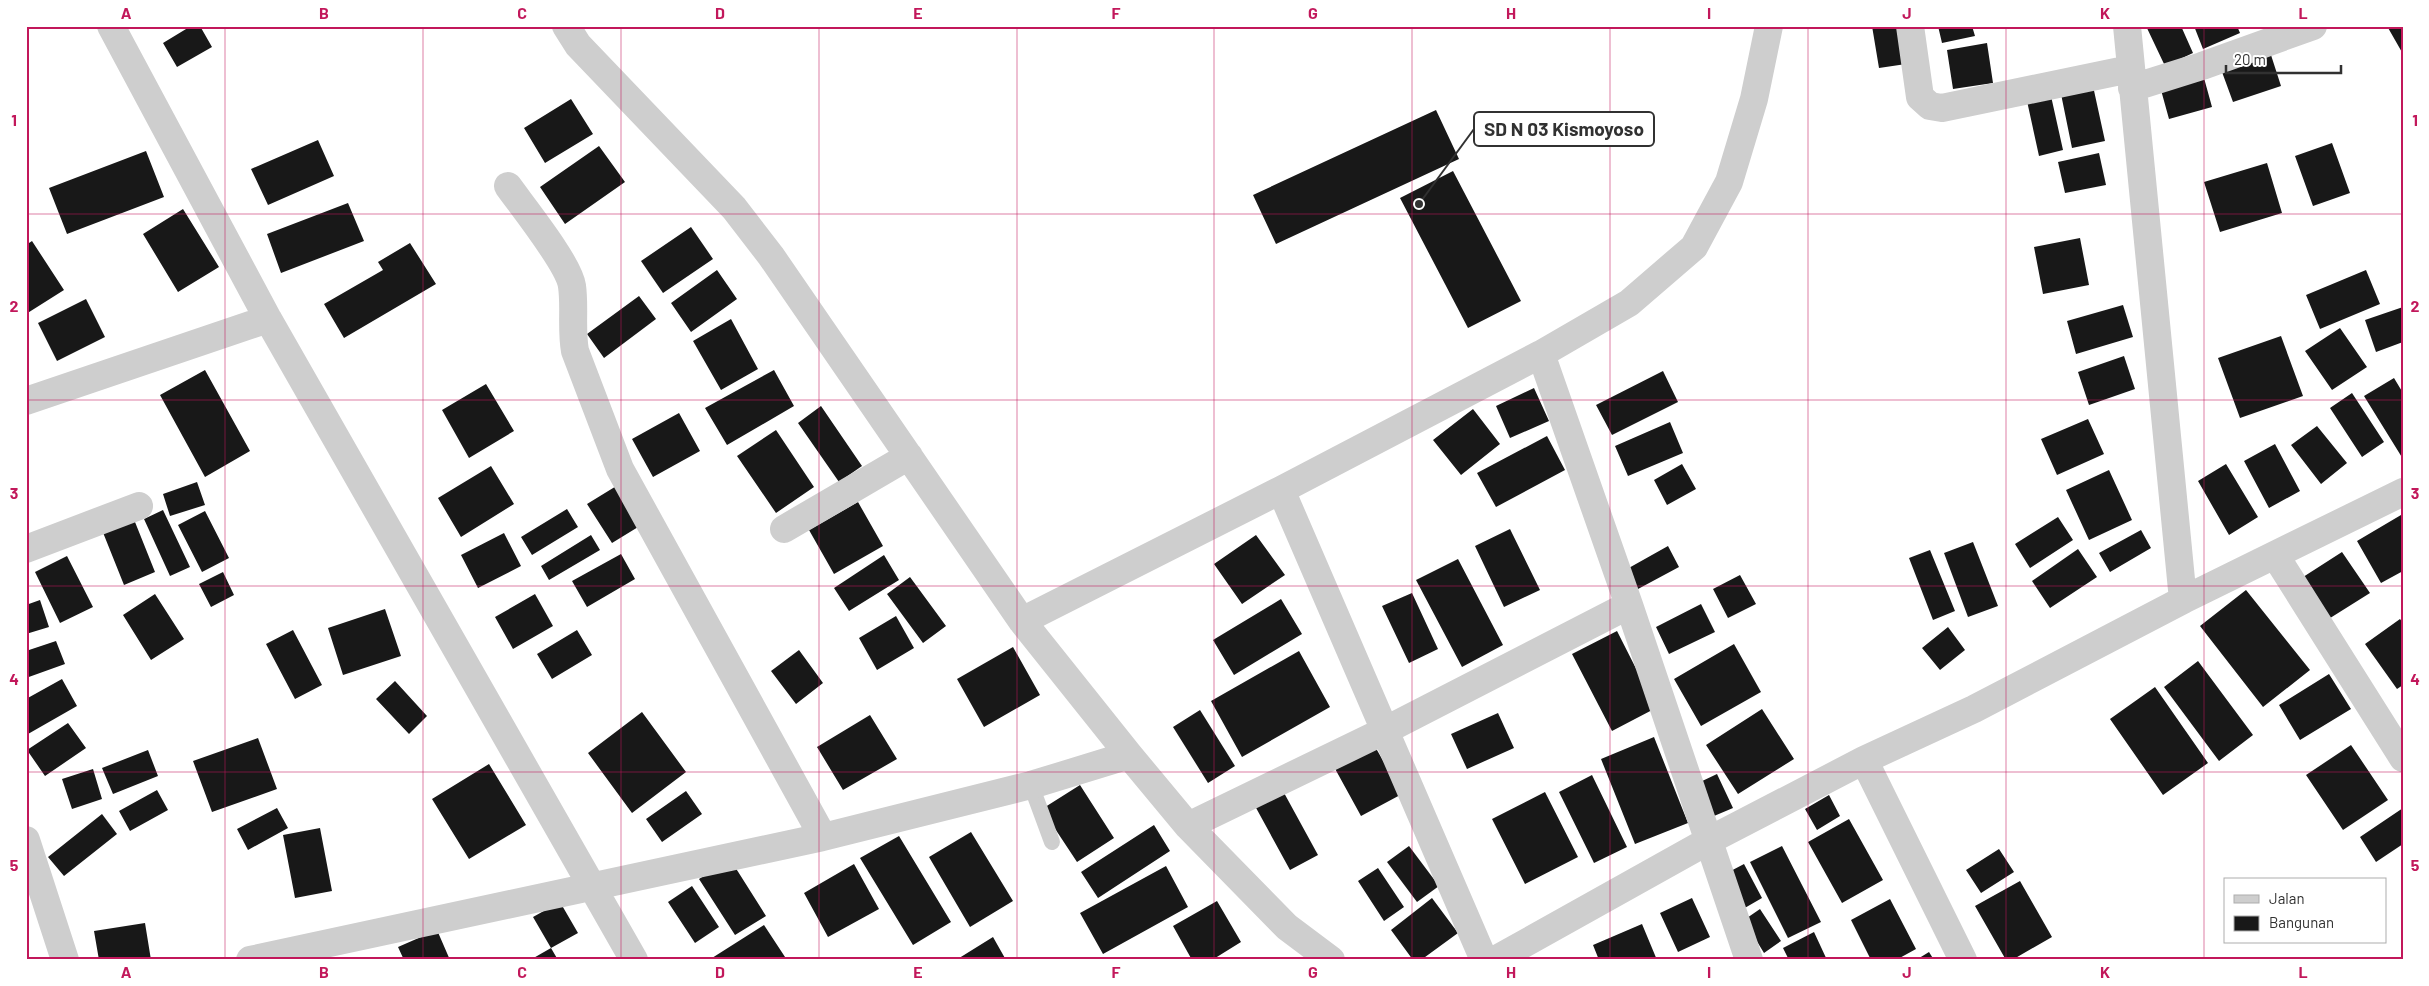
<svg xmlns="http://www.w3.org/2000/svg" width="2429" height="986" font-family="Barlow,sans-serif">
	<rect width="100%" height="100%" fill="#fff"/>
	<path fill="#181818" d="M191 26H200L212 47 177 67 163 43Z
		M1872 26H1899L1906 64 1879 68Z
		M1938 26H1972L1975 36 1942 43Z
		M2146 26H2181L2193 53 2165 66Z
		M2194 26H2237L2240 33 2203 49Z
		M2387 26H2403V54Z
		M1987 43 1993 83 1953 89 1947 50Z
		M2271 55 2281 86 2233 102 2222 72Z
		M2204 78 2212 107 2169 119 2161 90Z
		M2093 86 2105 141 2072 148 2061 94Z
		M2051 96 2063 150 2039 156 2027 101Z
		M571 99 593 134 545 163 524 128Z
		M1436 110 1459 159 1276 244 1253 195Z
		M318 140 334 176 268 205 251 169Z
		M2332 143 2350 193 2313 206 2295 156Z
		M599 146 625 182 565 224 540 187Z
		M146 151 164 197 67 234 49 188Z
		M2099 153 2106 185 2065 193 2058 162Z
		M2267 163 2282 213 2220 232 2204 182Z
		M1453 171 1521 301 1468 328 1400 198Z
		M348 203 364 241 281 273 267 234Z
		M183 209 219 267 178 292 143 234Z
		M691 227 713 259 663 293 641 261Z
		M2080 238 2089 285 2043 294 2034 247Z
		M32 241 64 290 26 314V245Z
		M410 243 436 284 344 338 324 304 383 270 378 262Z
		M717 270 737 299 691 332 671 303Z
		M2366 270 2380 304 2320 329 2306 295Z
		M639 296 656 319 604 358 587 334Z
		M86 299 105 337 57 361 38 323Z
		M2123 305 2133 337 2076 354 2067 321Z
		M2403 307V342L2376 352 2365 320Z
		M731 319 758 369 721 390 693 341Z
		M2340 328 2367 367 2332 390 2305 351Z
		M2281 336 2303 396 2240 418 2218 358Z
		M2124 356 2135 389 2089 405 2078 372Z
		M205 370 250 451 205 477 160 395Z
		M774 370 794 406 727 445 705 408Z
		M1663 371 1678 402 1612 435 1596 405Z
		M2394 378 2403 393V459L2364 396Z
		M486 384 514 431 469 458 442 410Z
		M1534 388 1549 421 1510 438 1496 406Z
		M2352 393 2384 442 2362 457 2330 408Z
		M821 406 862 466 839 482 798 423Z
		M1473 409 1500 444 1461 475 1433 440Z
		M679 413 700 451 653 477 632 439Z
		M2088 419 2104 454 2057 475 2041 439Z
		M1670 422 1683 453 1628 476 1615 446Z
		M2317 426 2347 463 2321 484 2291 445Z
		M776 430 814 487 776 513 737 456Z
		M1547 436 1565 470 1496 507 1477 473Z
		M2275 444 2300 491 2269 508 2244 461Z
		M1682 464 1696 489 1667 505 1654 480Z
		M2226 464 2258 517 2229 535 2198 481Z
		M491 466 514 504 461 537 438 498Z
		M2109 470 2132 520 2089 540 2066 490Z
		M197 482 205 505 170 516 163 494Z
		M618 485 643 524 612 543 587 504Z
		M858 502 883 546 834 574 809 530Z
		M567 509 578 527 532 555 521 537Z
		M163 510 190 567 170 576 144 519Z
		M205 511 229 558 202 572 178 525Z
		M2401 515 2403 571 2381 583 2357 541Z
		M133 517 155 572 124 585 102 530Z
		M2058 517 2073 540 2030 568 2015 544Z
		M1510 529 1540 590 1504 607 1475 546Z
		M2141 530 2151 548 2110 572 2099 553Z
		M504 533 521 566 478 588 461 555Z
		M591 535 600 550 549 580 541 566Z
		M1256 535 1285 575 1242 604 1214 564Z
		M1973 542 1998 606 1968 617 1944 553Z
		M1668 546 1679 567 1638 589 1627 569Z
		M2078 549 2097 577 2050 608 2032 581Z
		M1930 550 1955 611 1933 620 1909 558Z
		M2342 552 2370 593 2327 620 2300 579Z
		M621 554 635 579 587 607 572 581Z
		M884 555 899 580 849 611 834 588Z
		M67 556 93 607 60 623 35 572Z
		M1458 559 1503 645 1462 667 1416 580Z
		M223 572 234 595 211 607 199 584Z
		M1740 575 1756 604 1728 618 1713 589Z
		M910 577 946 626 923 643 887 594Z
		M2246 590 2310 670 2263 707 2200 626Z
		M1412 593 1438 649 1409 663 1382 606Z
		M155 594 184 639 151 660 123 615Z
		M535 594 553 626 513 649 495 617Z
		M1281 599 1302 634 1234 675 1213 640Z
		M40 600 49 627 26 634V605Z
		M1701 604 1715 632 1669 654 1656 627Z
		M385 609 401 656 343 675 328 628Z
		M896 616 914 648 877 670 859 638Z
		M2400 619 2403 623V685L2397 689 2365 644Z
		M1948 627 1965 650 1940 670 1922 648Z
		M293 630 322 685 295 699 266 644Z
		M577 630 592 655 552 679 537 654Z
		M1617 631 1656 708 1612 731 1572 654Z
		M56 641 65 664 26 678V651Z
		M1734 644 1761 692 1701 726 1674 679Z
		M1013 647 1040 695 984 727 957 679Z
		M799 650 823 683 796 704 771 671Z
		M1299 651 1330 707 1242 757 1211 701Z
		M2198 661 2253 735 2219 761 2164 687Z
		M2329 674 2351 709 2300 740 2279 705Z
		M62 679 77 706 28 734 26 699Z
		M395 681 427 716 409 734 376 699Z
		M2155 687 2208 763 2163 795 2110 719Z
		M1762 709 1794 759 1738 794 1706 745Z
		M1200 710 1235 766 1208 783 1173 727Z
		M642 712 686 772 632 813 588 753Z
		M1498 713 1514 748 1467 769 1451 734Z
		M870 715 897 759 843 790 817 747Z
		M68 723 86 748 45 776 27 750Z
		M1654 737 1688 823 1635 844 1601 759Z
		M258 738 277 789 212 812 193 761Z
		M1373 743 1402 794 1361 816 1333 765Z
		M2351 745 2388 800 2343 830 2306 775Z
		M148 750 158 776 113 794 102 768Z
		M489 764 526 825 469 859 432 799Z
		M93 769 102 799 72 809 62 779Z
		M1717 774 1733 808 1714 816 1698 783Z
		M1592 775 1627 847 1594 863 1559 792Z
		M1080 785 1114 838 1077 862 1042 809Z
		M157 790 168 810 130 831 119 811Z
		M686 791 702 814 662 842 646 819Z
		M1283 791 1318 855 1290 870 1255 806Z
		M1545 792 1578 857 1525 884 1492 819Z
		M1829 795 1840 816 1817 830 1805 809Z
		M277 808 288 828 248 850 237 829Z
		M2403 808V844L2376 862 2360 837Z
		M102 814 117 834 64 876 48 857Z
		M1849 819 1883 880 1842 903 1808 842Z
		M1154 825 1170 851 1098 898 1081 872Z
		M320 828 332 891 295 898 283 835Z
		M971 832 1013 901 970 927 929 857Z
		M899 836 951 922 913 945 860 858Z
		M1409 846 1439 886 1417 902 1387 862Z
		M1782 846 1821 922 1788 938 1750 862Z
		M1999 849 2014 872 1981 893 1966 870Z
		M730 859 766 916 735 935 699 879Z
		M854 864 879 909 828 937 804 893Z
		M1744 864 1762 898 1743 909 1725 874Z
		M1166 866 1188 907 1103 954 1080 913Z
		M1378 868 1404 907 1384 921 1358 881Z
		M2020 881 2052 937 2012 960H2006L1975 906Z
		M692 886 719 927 695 943 668 902Z
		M1432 898 1458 933 1421 960H1413L1391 930Z
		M1692 898 1710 937 1678 952 1660 913Z
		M1890 899 1916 949 1896 960H1871L1851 920Z
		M1217 901 1241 942 1212 960H1192L1173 926Z
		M560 902 578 933 551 948 533 917Z
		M1760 909 1781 941 1764 953 1744 920Z
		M145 923 151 960H99L94 931Z
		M1642 924 1657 960H1599L1593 945Z
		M764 925 787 960H713L712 958Z
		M437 930 450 960H404L398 947Z
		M1814 932 1827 960H1789L1783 948Z
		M993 937 1006 960H956Z
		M551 948 558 960H530Z
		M1929 952 1934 960H1916Z"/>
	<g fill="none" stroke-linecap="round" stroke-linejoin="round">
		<path stroke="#cecece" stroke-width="16" d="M1031 785 1052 842"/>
		<path stroke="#cecece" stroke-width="28" d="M111 26 268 319 634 960
			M566 26 578 45 734 208 771 256 1022 621 1129 755 1188 826 1287 927 1331 960
			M1910 26 1920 97 1930 106 1942 108 2130 69
			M2127 26 2183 600
			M2132 88 2202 66 2313 26
			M508 186C523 207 569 264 572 286 575 307 571 329 575 351L620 469 823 837
			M1541 354 1629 605 1749 960
			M26 401 268 319
			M1281 490 1484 960
			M784 529 909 456
			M26 549 139 506
			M2275 555 2403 758
			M1022 621 1281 490 1541 354 1629 303 1694 247 1729 182 1754 99 1769 26
			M1864 760 1963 960
			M1188 826 1386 730 1629 605
			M26 840 65 960
			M250 960 823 837 1031 785 1129 755
			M1495 960 1708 841 1864 760 1974 709 2183 600 2403 492"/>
	</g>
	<path fill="none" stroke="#c2185b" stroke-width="1" stroke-opacity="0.55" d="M225 26V960M423 26V960M621 26V960M819 26V960M1017 26V960M1214 26V960M1412 26V960M1610 26V960M1808 26V960M2006 26V960M2204 26V960M26 214H2403M26 400H2403M26 586H2403M26 772H2403"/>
	<path fill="none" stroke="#313131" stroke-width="2" d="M1419 204L1474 129"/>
	<circle fill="#313131" stroke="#fff" stroke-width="2" cx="1419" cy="204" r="5"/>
	<rect fill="#fff" stroke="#313131" stroke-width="2" x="1474" y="112" width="180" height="34" rx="5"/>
	<g font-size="19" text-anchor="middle" font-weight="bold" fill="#313131">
		<text x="1564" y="136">SD N 03 Kismoyoso</text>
	</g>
	<rect width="2429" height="986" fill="none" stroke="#ffffff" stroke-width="55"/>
	<rect x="2224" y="878" width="162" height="65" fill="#ffffff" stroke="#adadad"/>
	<rect x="2234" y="895" width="25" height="8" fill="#cecece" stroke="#adadad"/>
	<text x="2269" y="904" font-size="15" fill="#313131">Jalan</text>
	<rect x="2234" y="916" width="25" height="15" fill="#181818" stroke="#adadad"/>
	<text x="2269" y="928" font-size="15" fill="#313131">Bangunan</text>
	<path d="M2226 65v8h115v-8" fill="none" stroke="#313131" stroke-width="2.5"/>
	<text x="2234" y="65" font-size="15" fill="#313131" stroke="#ffffff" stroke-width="4" paint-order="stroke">20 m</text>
	<rect x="28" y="28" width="2374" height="930" fill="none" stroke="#c2185b" stroke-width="2"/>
	<g font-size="16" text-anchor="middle" font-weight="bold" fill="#c2185b">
		<text x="126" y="19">A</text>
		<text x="324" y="19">B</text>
		<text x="522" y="19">C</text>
		<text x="720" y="19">D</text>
		<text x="918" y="19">E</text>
		<text x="1116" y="19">F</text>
		<text x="1313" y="19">G</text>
		<text x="1511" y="19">H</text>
		<text x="1709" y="19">I</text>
		<text x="1907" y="19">J</text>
		<text x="2105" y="19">K</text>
		<text x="2303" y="19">L</text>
		<text x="14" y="126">1</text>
		<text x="2415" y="126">1</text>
		<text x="14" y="312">2</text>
		<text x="2415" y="312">2</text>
		<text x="14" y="499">3</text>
		<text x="2415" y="499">3</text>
		<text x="14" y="685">4</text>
		<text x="2415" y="685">4</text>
		<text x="14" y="871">5</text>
		<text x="2415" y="871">5</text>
		<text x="126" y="978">A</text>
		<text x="324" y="978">B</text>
		<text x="522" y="978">C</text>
		<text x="720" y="978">D</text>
		<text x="918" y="978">E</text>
		<text x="1116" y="978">F</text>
		<text x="1313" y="978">G</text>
		<text x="1511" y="978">H</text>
		<text x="1709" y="978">I</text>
		<text x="1907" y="978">J</text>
		<text x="2105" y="978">K</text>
		<text x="2303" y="978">L</text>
	</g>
</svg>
